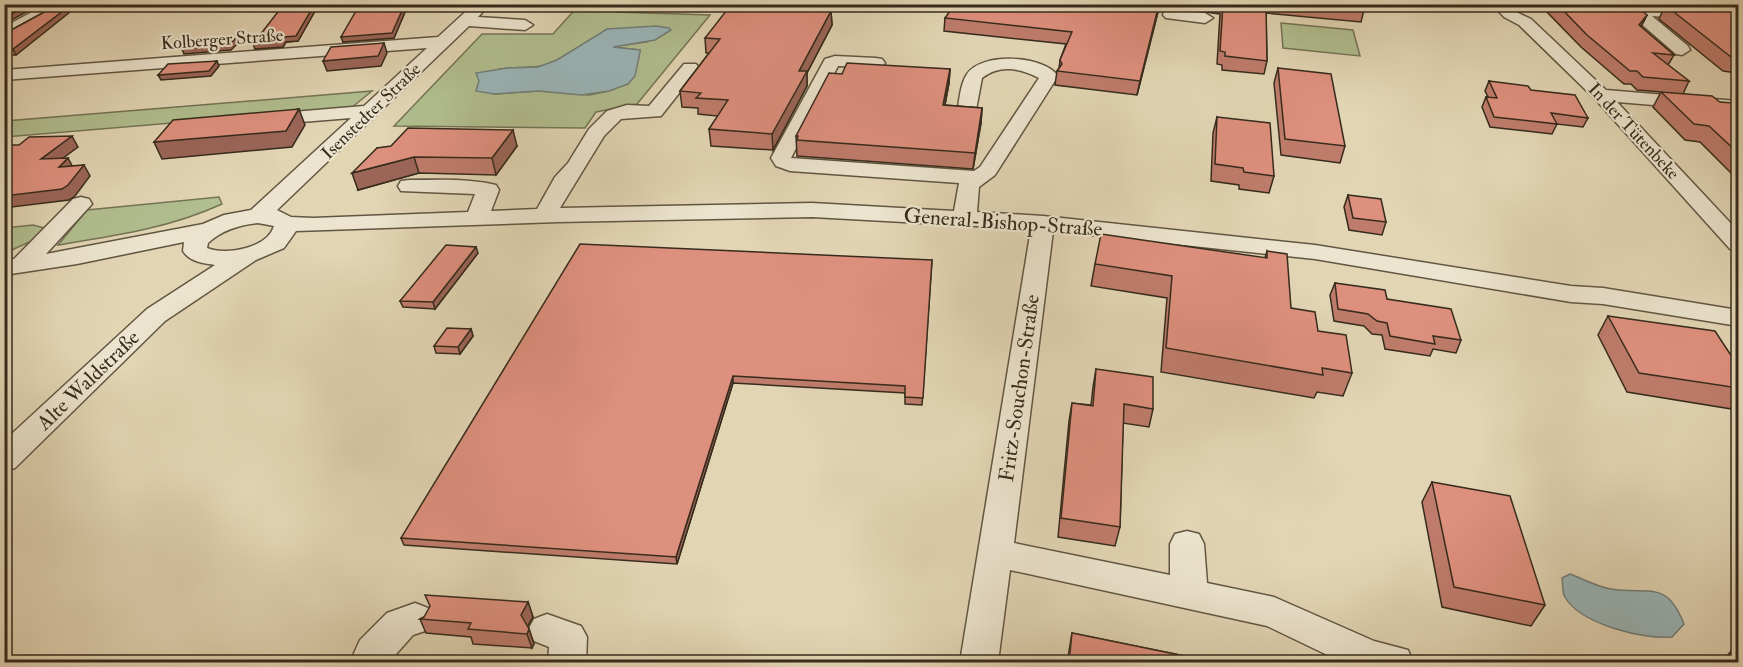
<svg xmlns="http://www.w3.org/2000/svg" width="1743" height="667" font-family="'IM FELL Double Pica',serif">
	<rect width="100%" height="100%" fill="#e2d5b4"/>
	<filter id="stains"><feTurbulence type="fractalNoise" baseFrequency=".00333" numOctaves="4"/><feColorMatrix values="0 0 0 0 .2 0 0 0 0 .09 0 0 0 0 .02 0 0 0 .5 -.17"/></filter>
	<radialGradient id="worn" r=".72"><stop offset=".6" stop-color="#630" stop-opacity="0"/><stop offset="1" stop-color="#630" stop-opacity=".3"/></radialGradient>
	<path fill="#b1be8f" stroke="#747456" stroke-width="1.5" fill-rule="evenodd" d="M579 5H622L616 12 710 15 637 104 596 112 585 128 394 126 482 34H553ZM607 29 617 30 646 42 611 47 640 50 638 61 609 91 589 95 539 91 494 94 477 87C487 59 523 72 545 65 561 60 592 40 607 29Z
		M1281 23 1353 30 1360 56 1283 48Z
		M372 91 351 108 5 137V121Z
		M219 197 222 204C170 228 114 236 58 245L87 210Z
		M33 225 44 228 34 240 5 253 4 228Z"/>
	<path fill="#9ab6b9" stroke="#727e7a" stroke-width="1.5" d="M656 26 669 28 671 30 655 40 613 47 640 50V52L635 76 628 84 609 91 581 95 539 91 494 94 476 91 479 81 476 73 507 68 538 67 557 60 607 29Z
		M1570 574C1583 579 1598 587 1611 589 1649 595 1666 579 1684 624L1672 637C1644 640 1580 624 1565 597 1562 593 1563 584 1562 578Z"/>
	<g fill="none" stroke-linecap="round" stroke-linejoin="round">
		<defs>
			<path id="minor" d="M47 4H66L4 39V27Z
				M474 4H490L478 17 525 20 533 25 525 30 469 26 277 210 291 217 313 218 468 212 475 194 401 191 398 186 401 181 409 180C438 180 467 178 496 185L499 190 491 211 537 209 555 177 568 163 589 129 607 111 627 105 649 106 684 64H696L699 68 661 116 621 119 604 136 560 208 812 203 954 211 959 183 790 171 776 166 771 158 825 59 835 56 876 58 882 59 885 63 882 67 838 66 791 158 974 171 980 167 1039 78C1020 68 1000 64 982 78L975 115 973 119H959L957 115C959 103 960 84 967 74 982 52 1043 55 1058 76L995 175 979 187 977 212 1043 216 1315 245 1571 286 1603 288 1738 310V326L1603 304 1571 302 1315 259 1053 231 1014 543 1170 575V544L1175 534 1187 531 1199 534 1204 544 1207 583 1274 597 1374 641 1408 650 1413 662H1342L1267 626 1010 570 998 662H960L1031 229 812 217 558 222 296 231 284 248 256 260 165 321 15 468 4 471V441L147 309 215 265C203 263 190 262 183 251L184 242 77 264 4 275V261L14 259 73 199 81 197 89 199 92 204 46 254 203 224 224 215 251 210 351 118 264 125 257 123 254 119 257 115 364 106 427 48 4 80V70L438 37ZM258 223 274 226C268 248 226 256 207 248L208 243C222 230 239 225 258 223Z
				M730 4C722 12 686 13 678 5Z
				M1166 4H1181L1180 11 1205 13 1213 18 1205 23 1166 18 1163 15Z
				M1492 4H1508L1514 11 1531 19 1606 90 1738 101V112L1617 102 1738 231V251L1730 249 1595 99 1519 25 1504 17Z
				M1536 4H1613L1738 13V23L1652 16 1688 46 1690 50 1682 55 1676 54 1631 15 1543 8Z
				M415 603 428 608 434 619 428 630 413 635 389 662H350L360 640 387 613Z
				M547 614 581 626 587 637 586 662H548L549 647 534 641 528 630 534 619Z"/>
		</defs>
		<use href="#minor" stroke="#615642" stroke-width="3"/>
		<use href="#minor" fill="#ece4ce" fill-rule="evenodd"/>
	</g>
	<path fill="#bf7c6c" stroke="#362b1c" stroke-width="1.5" d="M59 4 16 55H4V34Z
		M251 4H319L298 41 286 42 283 47 255 49 283 6Z
		M360 4H422L420 6 408 5 394 38 343 42Z
		M525 4H560L556 9 526 7Z
		M747 4H817L814 10 831 11 832 25 807 73V86L773 150 711 146 709 129 718 116 698 114V108L682 107 680 91 709 53H706L705 38Z
		M1084 4H1164L1163 8H1159L1137 95 1055 85 1057 71 1059 68 1060 60 1066 44 944 31 945 18 1083 7Z
		M1182 4H1363L1364 10 1361 22 1266 13 1267 61 1264 74 1222 70V65L1217 64 1220 14 1183 9Z
		M1549 4H1623L1647 15 1641 27 1674 55 1668 65 1689 81 1683 94 1720 102 1738 107V180L1700 142 1685 140 1653 107 1661 92 1637 90 1631 84H1624L1581 47 1546 11Z
		M1649 4H1738V79L1730 72 1723 71 1659 19 1665 6Z
		M1278 68 1345 146 1340 163 1281 155 1274 83Z
		M950 69 949 83 945 105 982 108 981 123 973 169 797 156 796 136 842 74Z
		M1489 81 1588 118 1583 127 1557 124 1552 134 1490 127 1482 107 1486 97H1488L1485 91Z
		M1217 117 1274 176 1269 193 1239 189V185L1211 181 1213 133Z
		M517 146 496 175 419 173 358 190 377 148Z
		M1348 195 1386 222 1382 235 1349 230 1344 207Z
		M1267 251 1291 308 1318 331 1352 373 1343 396 1317 392 1314 398 1161 372 1167 298 1091 286 1095 264 1265 258Z
		M478 253 435 309 403 307 400 301Z
		M932 260 922 405 905 404V393L733 383 677 564 404 545 401 538Z
		M1335 283 1387 299 1461 340 1456 353 1433 349 1430 356 1385 349 1382 335 1372 334 1364 326 1334 321 1330 295Z
		M1608 316 1738 366V410L1627 392 1598 335Z
		M471 329 473 336 460 354 436 353 434 346Z
		M1096 369 1153 409 1149 427 1123 423 1120 527 1115 546 1058 537 1069 421 1072 403 1091 405 1093 387Z
		M1432 482 1545 605 1531 626 1442 607 1422 502Z
		M528 602 533 617 528 626 534 644 532 648 473 644 471 637 426 633 420 619 424 617Z
		M1072 633 1219 663H1067Z
		M1737 644 1738 645V663H1721Z"/>
	<path fill="#9b6558" stroke="#362b1c" stroke-width="1.5" d="M30 4H41L4 24V18Z
		M72 4H80L16 55 13 49Z
		M315 4H319L298 41 286 42 283 47 255 49 253 44 284 37Z
		M405 4H407L408 5 394 38 343 42 341 37Z
		M555 4H560L556 9Z
		M810 4H817L813 14 810 24Z
		M1159 4V8L1137 95 1140 81Z
		M831 11 832 25 807 73V86L773 150 772 134 799 71Z
		M1647 15 1641 27 1639 25Z
		M235 39 237 44 231 50 184 54 182 49Z
		M384 43 387 53 381 66 327 71 323 61Z
		M217 61 219 66 211 76 161 80 158 75Z
		M950 69 949 83 942 120 943 105Z
		M982 108 981 123 973 169 975 153Z
		M299 109 305 125 292 147 162 159 154 142Z
		M513 130 517 146 496 175 492 158Z
		M72 136 78 147 47 170 41 159Z
		M414 157 419 173 358 190 352 173Z
		M68 158 74 169 59 167Z
		M84 165 90 176 75 196 69 200 4 208V196Z
		M476 247 478 253 435 309 433 302Z
		M471 329 473 336 460 354 458 347Z
		M733 376V383L677 564 676 557Z
		M528 602 533 617 526 629 521 615Z
		M529 629 534 644 532 648 527 634Z"/>
	<path fill="#de907e" stroke="#362b1c" stroke-width="1.5" d="M13 4H30L4 18V9Z
		M59 4H72L13 49 4 50V34Z
		M284 4H315L296 36 284 37 281 41 253 44Z
		M360 4H405L392 33 341 37Z
		M747 4H810L809 6H812L810 10 831 11 799 71H807L772 134 709 129 728 100 696 98 701 93 680 91 720 39 705 38 730 6 744 7Z
		M955 4H1062L1083 7 1084 4H1159L1140 81 1057 71 1062 64 1060 60 1072 32 945 18Z
		M1223 4H1266L1267 61 1225 56V52L1220 51Z
		M1305 4H1363L1364 10Z
		M1557 4H1623L1636 5 1647 15 1639 25 1674 55 1653 53 1689 81 1643 77 1637 71H1630L1587 35Z
		M1665 5 1738 11V57H1731Z
		M235 39 229 45 182 49 190 42Z
		M384 43 378 56 323 61 331 47Z
		M217 61 209 71 158 75 168 64Z
		M847 63 950 69 943 105 982 108 975 153 797 140 798 136H796L829 73 842 74Z
		M1278 68 1331 74 1345 146 1285 139Z
		M1489 81 1528 86 1531 90 1575 95 1588 118 1551 113 1557 124 1494 117 1486 97 1497 98Z
		M1661 92 1712 96 1720 102 1733 103 1738 107V153L1709 126 1694 124Z
		M299 109 286 131 154 142 173 120Z
		M1217 117 1270 123 1274 176 1244 172 1243 168 1215 164Z
		M408 128 513 130 492 158 414 157 352 173 377 148 391 146Z
		M72 136 41 159 68 158 59 167 84 165 68 185 62 189 4 196V145H19L29 137Z
		M1348 195 1381 199 1386 222 1353 218Z
		M1101 234 1267 258V251L1287 254 1291 308 1315 312 1318 331 1346 335 1352 373 1322 368 1323 375 1166 348 1172 276 1095 264Z
		M580 244 932 260 923 398 905 397V386L733 376 676 557 401 538Z
		M446 245 476 247 433 302 400 301Z
		M1335 283 1385 290 1387 299 1451 309 1461 340 1433 336 1435 344 1390 336 1387 323 1377 321 1368 314 1338 309Z
		M1608 316 1715 331 1738 366V388L1639 373Z
		M447 328 471 329 458 347 434 346Z
		M1096 369 1153 377V409L1124 404 1120 527 1061 518 1072 403 1093 406Z
		M1432 482 1510 496 1545 605 1454 587Z
		M425 595 528 602 521 615 529 629 527 634 468 629 471 623 420 619 424 617 430 606Z
		M1072 633 1219 663H1069Z"/>
	<g text-anchor="middle" stroke-width="4.5" stroke-linejoin="round" paint-order="stroke">
		<g font-size="18" fill="#362b1c" stroke="#ece4ce">
			<text transform="translate(222 39) rotate(-4)" y="6">Kolberger Straße</text>
			<text transform="translate(371 111) rotate(-44)" y="6">Isenstedter Straße</text>
			<text transform="translate(1634 131) rotate(47)" y="6">In der Tütenbeke</text>
		</g>
		<g font-size="21" fill="#362b1c" stroke="#ece4ce">
			<text transform="translate(1003 222) rotate(4)" y="7">General-Bishop-Straße</text>
			<text transform="translate(88 380) rotate(-44)" y="7">Alte Waldstraße</text>
			<text transform="translate(1019 388) rotate(-82)" y="7">Fritz-Souchon-Straße</text>
		</g>
	</g>
	<rect width="1743" height="667" fill="none" stroke="#e2d5b4" stroke-width="24"/>
	<rect x="6" y="6" width="1731" height="655" fill="none" stroke="#362b1c" stroke-width="3"/>
	<rect x="12" y="12" width="1719" height="643" fill="none" stroke="#362b1c" stroke-width="1.5"/>
	<rect width="100%" height="100%" filter="url(#stains)"/>
	<rect width="100%" height="100%" fill="url(#worn)"/>
</svg>
